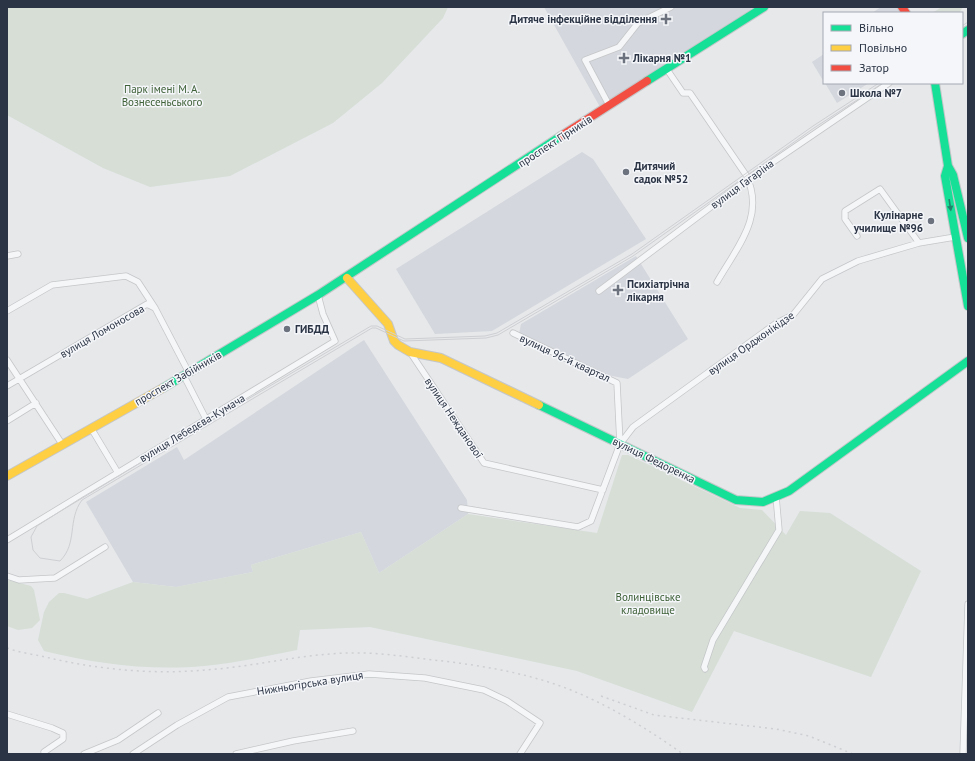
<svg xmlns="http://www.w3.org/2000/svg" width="975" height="761" font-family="'PT Sans',sans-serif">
	<rect width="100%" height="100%" fill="#e6e8ea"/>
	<path fill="#d4d7dd" d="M544 7H751L752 10 600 107Z
		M881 7H897L900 13H872Z
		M824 54V82L812 62Z
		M825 83H869L837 103Z
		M582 152 593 159 646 239 492 331 435 334 396 269Z
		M636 256 688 339 628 379 607 375 519 334 521 324Z
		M364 340 467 500 468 514 379 573 361 532 251 565 253 572 176 587 133 582 86 502 177 447 184 460Z"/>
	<path fill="#d6ded6" d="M7 7H448L443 18 382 83 333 123 230 176 150 187 103 168 7 115Z
		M942 7H963L959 13H932Z
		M622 455H628L740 508 762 510 786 535 800 511 830 513 921 571 871 677 734 631 692 712 577 671 370 627 300 630 297 650C267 656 236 663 204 666 151 671 96 664 44 651L38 640 44 612 49 602 59 593H64L87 599 133 582 176 587 253 572 251 565 361 532 379 573 468 514 597 533Z
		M7 580 31 586 34 590 40 620 32 628 18 630 7 626Z"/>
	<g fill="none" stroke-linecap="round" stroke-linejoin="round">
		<defs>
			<path id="street" d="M666 68 683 93H690L746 175C766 216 737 247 717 282
				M609 105 585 60 619 47 638 23 671 7
				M857 236 845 219V211L880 189 919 243
				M7 256 18 254
				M599 291 748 179 889 83
				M7 311 52 285 126 276 138 282 155 308
				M410 352 484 463 603 490
				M7 360 62 444
				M184 376 206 419
				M7 386 147 304 155 308 189 373
				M7 421 36 403
				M91 428 118 473
				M620 444 633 427 775 324 793 315 822 279 858 261 919 243 955 237
				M461 508 578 527 591 521 620 444 617 383 513 333
				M7 540 335 341 323 314 318 295
				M7 576 19 580 55 578 105 547
				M705 669 704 667 713 640 779 530 776 496
				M7 714 52 728 63 733V739L44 752 45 754
				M84 754 118 740 158 713
				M133 754 177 725 228 697 311 681 369 674 425 678 484 690 507 701 540 723 520 754
				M236 754 293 741 353 731
				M963 754 968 604"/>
			<path id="fast" d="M962 34 968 30
				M647 81 764 7
				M935 83 948 166 953 175 968 238
				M948 166 945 176 968 306
				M163 388 318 295 561 136
				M539 405 736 500 763 502 789 491 968 361"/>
			<path id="slow" d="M347 278 388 324 394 341 398 345 410 352 441 358 539 405
				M7 476 163 388"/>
			<path id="jam" d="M902 7 906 13
				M561 136 647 81"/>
		</defs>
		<use href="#street" stroke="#c4c6c8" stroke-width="7"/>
		<use href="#fast" stroke="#c4c6c8" stroke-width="10"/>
		<use href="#slow" stroke="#c4c6c8" stroke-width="10"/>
		<use href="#jam" stroke="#c4c6c8" stroke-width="10"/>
		<use href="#street" stroke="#f5f6f7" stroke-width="5.5"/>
		<use href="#fast" stroke="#16e098" stroke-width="8"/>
		<use href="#slow" stroke="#ffcf43" stroke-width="8"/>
		<use href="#jam" stroke="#f24e42" stroke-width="8"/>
		<path stroke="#cecfd2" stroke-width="1" d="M962 26 968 22
			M879 83 813 126 632 254 497 333 485 336 405 339 377 326H371L81 498 37 526 31 537 33 550 40 558 60 561C78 543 67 520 82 500L372 328H376L404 341 486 338 498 335 633 256 814 128 883 83"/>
		<path stroke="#cecfd2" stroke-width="1.5" stroke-dasharray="2 4" stroke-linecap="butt" d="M7 648C18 652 30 654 41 656 94 669 150 675 205 670 253 667 300 654 349 653 381 652 412 658 443 661 484 666 525 673 563 687 606 703 646 728 683 754
			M601 696 654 715 776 729 809 736 853 754"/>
	</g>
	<defs><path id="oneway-solid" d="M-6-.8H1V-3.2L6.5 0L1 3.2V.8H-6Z"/></defs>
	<use fill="#22816a" href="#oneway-solid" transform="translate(950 205) rotate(81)"/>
	<g fill="#6c737f" stroke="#f4f6f9" stroke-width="1.5">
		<path d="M664 13h4v4h4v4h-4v4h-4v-4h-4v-4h4z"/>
		<path d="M622 52h4v4h4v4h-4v4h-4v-4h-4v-4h4z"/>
		<circle cx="842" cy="93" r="4"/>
		<circle cx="626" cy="172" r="4"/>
		<circle cx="931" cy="221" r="4"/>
		<path d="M616 284h4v4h4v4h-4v4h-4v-4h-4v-4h4z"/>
		<circle cx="287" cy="329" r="4"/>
	</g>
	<g text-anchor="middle" stroke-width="3" stroke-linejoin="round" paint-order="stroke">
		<g font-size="11" font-weight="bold" fill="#2b3445" stroke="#f4f6f9" text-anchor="start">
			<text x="657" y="23" text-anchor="end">Дитяче інфекційне відділення</text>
			<text x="633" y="62">Лікарня №1</text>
			<text x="850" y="97">Школа №7</text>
			<text x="634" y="170">Дитячий<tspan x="634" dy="13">садок №52</tspan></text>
			<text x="923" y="219" text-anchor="end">Кулінарне<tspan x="923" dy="13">училище №96</tspan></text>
			<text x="627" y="288">Психіатрічна<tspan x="627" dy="13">лікарня</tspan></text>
			<text x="295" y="333">ГИБДД</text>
		</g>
		<g font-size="11" fill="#3f6138" stroke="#f4f6f9">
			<text x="162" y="93">Парк імені М. А.<tspan x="162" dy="13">Вознесеньського</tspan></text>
			<text x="648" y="601">Волинцівське<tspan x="648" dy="13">кладовище</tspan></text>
		</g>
		<g font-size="11" fill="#2b3445" stroke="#f4f6f9">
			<text transform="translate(555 141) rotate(-33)" y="4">проспект Гірників</text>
			<text transform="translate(742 184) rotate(-36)" y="4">вулиця Гагаріна</text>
			<text transform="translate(102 331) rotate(-30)" y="4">вулиця Ломоносова</text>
			<text transform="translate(751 343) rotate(-35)" y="4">вулиця Орджонікідзе</text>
			<text transform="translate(565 358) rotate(25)" y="4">вулиця 96-й квартал</text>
			<text transform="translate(178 378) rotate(-30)" y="4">проспект Забійників</text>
			<text transform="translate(454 418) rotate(56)" y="4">вулиця Нежданової</text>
			<text transform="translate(192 428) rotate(-31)" y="4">вулиця Лебедєва-Кумача</text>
			<text transform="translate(654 460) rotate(26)" y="4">вулиця Федоренка</text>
			<text transform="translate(310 683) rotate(-9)" y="4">Нижньогірська вулиця</text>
		</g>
	</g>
	<rect width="975" height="761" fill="none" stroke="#2b3445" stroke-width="16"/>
	<rect x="823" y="12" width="140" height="72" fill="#f4f6f9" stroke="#a4a8b1"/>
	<rect x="831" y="25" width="20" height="6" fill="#16e098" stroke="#a4a8b1"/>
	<text x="859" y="32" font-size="12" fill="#2b3445">Вільно</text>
	<rect x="831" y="45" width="20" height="6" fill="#ffcf43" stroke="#a4a8b1"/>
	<text x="859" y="52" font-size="12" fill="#2b3445">Повільно</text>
	<rect x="831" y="65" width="20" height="6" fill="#f24e42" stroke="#a4a8b1"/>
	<text x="859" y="72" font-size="12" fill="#2b3445">Затор</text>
</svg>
